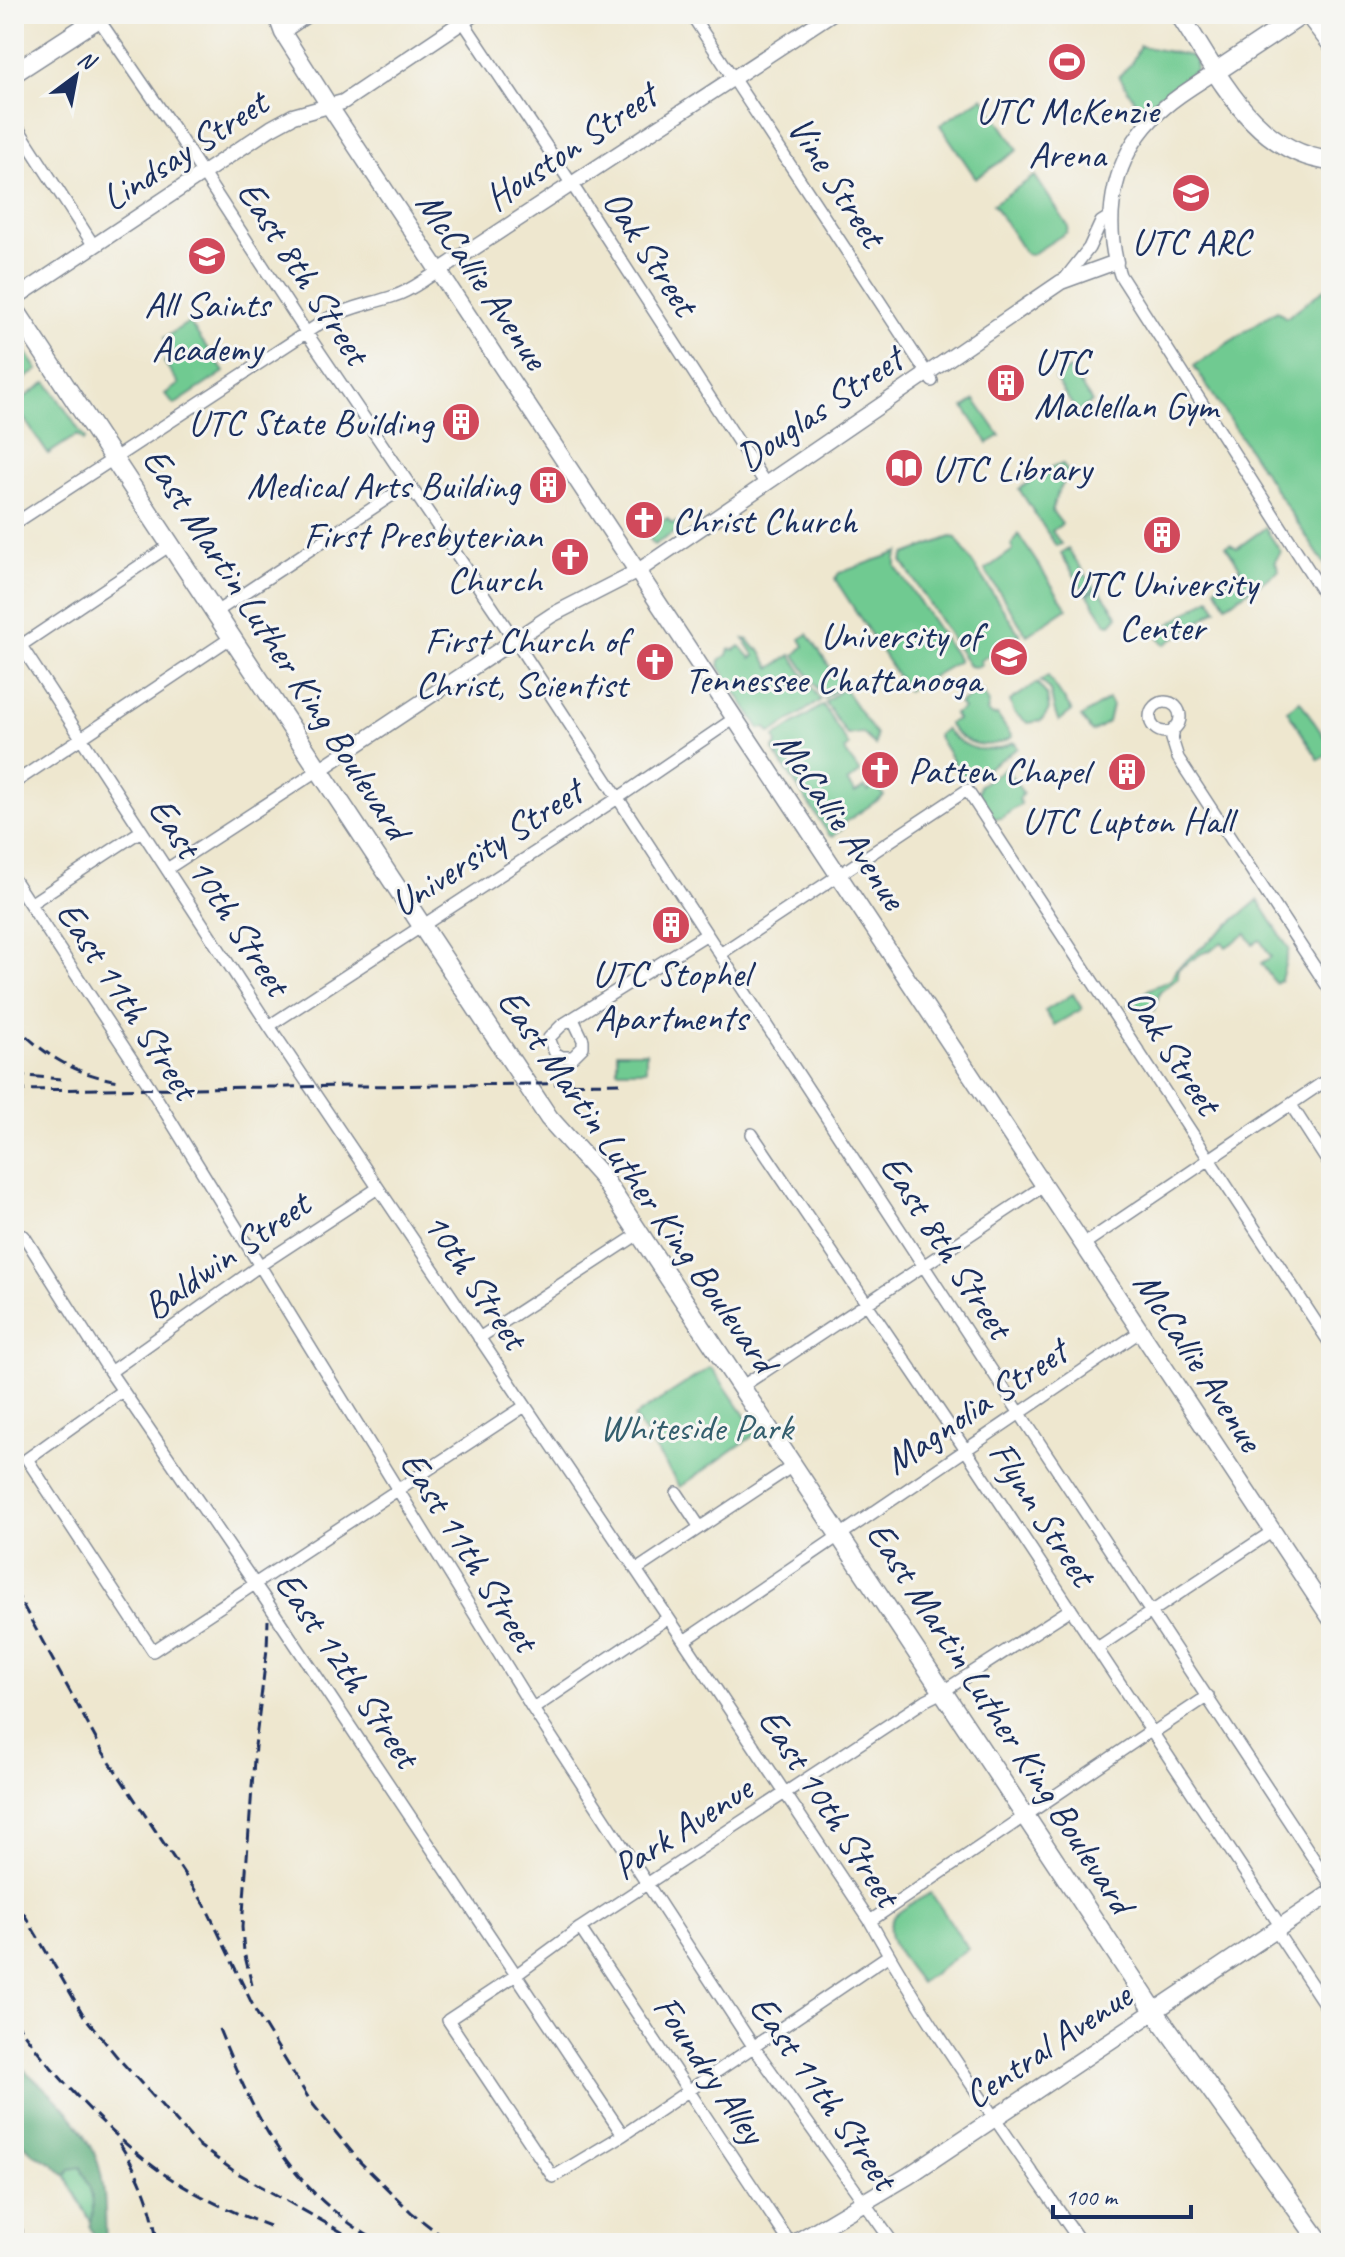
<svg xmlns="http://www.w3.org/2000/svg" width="1345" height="2257" font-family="Caveat,sans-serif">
	<rect width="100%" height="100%" fill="#f6f6f2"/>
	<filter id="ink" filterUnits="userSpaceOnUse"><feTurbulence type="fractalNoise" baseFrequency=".0125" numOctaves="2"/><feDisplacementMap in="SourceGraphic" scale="16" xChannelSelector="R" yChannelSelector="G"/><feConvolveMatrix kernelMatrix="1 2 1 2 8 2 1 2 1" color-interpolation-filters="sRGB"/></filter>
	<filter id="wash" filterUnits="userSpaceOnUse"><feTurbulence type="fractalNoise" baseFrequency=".006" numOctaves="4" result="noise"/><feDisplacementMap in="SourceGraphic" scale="32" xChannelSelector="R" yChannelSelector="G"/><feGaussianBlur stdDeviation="1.8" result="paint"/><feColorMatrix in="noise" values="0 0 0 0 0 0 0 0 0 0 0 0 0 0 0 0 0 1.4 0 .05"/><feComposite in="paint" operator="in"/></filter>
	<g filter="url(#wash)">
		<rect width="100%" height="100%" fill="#eee7cf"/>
		<path fill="#6fca91" stroke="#457c78" stroke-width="2" d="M1140 46 1191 56 1196 62V70L1141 111 1119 76 1131 64Z
			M983 97 1018 150 976 178 940 125Z
			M1035 176 1068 226 1067 232 1031 255 1026 254 993 204Z
			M1331 284V574L1194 366 1277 310 1286 318Z
			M189 322 224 372 174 405 165 394 179 384 164 362 174 355 164 338Z
			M14 334 38 370 14 386Z
			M1070 369 1092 402 1077 412 1055 379Z
			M47 382 85 439 83 441 77 435 48 454 19 411V401Z
			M975 400 1000 436 988 443 964 407Z
			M1063 464 1069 474 1057 494 1052 511 1062 524 1052 531 1061 544 1056 546 1019 489 1054 466Z
			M667 518 672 524 676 522 680 529 654 545 646 533Z
			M1265 528 1281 552 1275 561 1279 571 1226 605 1215 587 1241 569 1226 546 1230 544 1237 548Z
			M1018 534 1067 608 1027 635 985 570 1013 550 1012 544Z
			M951 537 956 538 1020 635 1014 643 1011 640 980 661 982 664 976 667 969 666 902 561 905 554Z
			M1068 549 1095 588 1086 594 1061 554Z
			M899 552 896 558V567L959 661 907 691 835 579 839 573Z
			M1098 588 1118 616 1111 624 1106 623 1088 595Z
			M1210 598 1217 609 1164 645 1156 633Z
			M808 634 842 686 824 698 795 655 804 646 800 639Z
			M744 639 748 640 757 650 759 649 771 668 791 655 820 700 818 702 773 732 770 733 766 728 760 729 719 666 720 660 727 655 729 649 735 650 740 646 751 658 755 656Z
			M1048 676 1072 711 1059 721C1049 707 1057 690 1040 681Z
			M1037 683 1047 695 1049 710 1041 721 1028 723 1014 713 1010 701Z
			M844 688 876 735 875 746 863 733 847 735 825 702Z
			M982 691 989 703 987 712 993 716 997 715 1012 737C988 751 964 746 948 724L957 719 954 714 963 709 959 703Z
			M1108 699 1112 705 1108 722 1092 732 1081 717Z
			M1300 701 1331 747V752L1319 760 1287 710Z
			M823 705 849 746 844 750 860 773 847 782 855 793 865 787 868 791 876 785 884 796 844 823 845 826 833 836H830L773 750 777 744 775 737Z
			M945 729C966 751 988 756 1014 742L1018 748 974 777 961 774 937 735Z
			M1006 768 1023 793 1019 799 1021 804 1001 818H992L977 798 980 785Z
			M1258 900 1289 949 1281 980 1275 983 1261 963 1271 957 1260 940 1253 944 1246 934 1226 947 1222 942 1209 951 1207 950 1178 969V978L1160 992 1154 1010 1128 1005 1136 1001 1149 989 1171 980 1176 969Z
			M1073 994 1082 1009 1054 1025 1045 1011Z
			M617 1052H646V1070H617Z
			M709 1368H712L757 1433 680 1487 634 1417Z
			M931 1893 968 1948 920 1983C908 1965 874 1932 898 1913 908 1905 920 1899 931 1893Z
			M76 2166 81 2167C88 2182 100 2206 91 2222L65 2176 70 2169Z"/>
		<path fill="#5bae7b" stroke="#3b6e6c" stroke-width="2" d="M14 2061C53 2095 97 2131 103 2186 106 2205 105 2224 106 2243H93L94 2236 90 2227C97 2204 91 2189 81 2167L70 2169 65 2176 53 2164 34 2154 14 2135Z"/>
	</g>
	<g filter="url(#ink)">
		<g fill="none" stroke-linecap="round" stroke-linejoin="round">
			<defs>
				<path id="minor" d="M95 14 174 129 306 332 518 645 1019 1412 1331 1885
					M458 14 577 192 765 483
					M691 14 932 381
					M283 33 311 14
					M14 122 94 246
					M1116 262 1120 275 1331 605
					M1064 280 1089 248 1101 222 1109 217
					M14 524 327 319C349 307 371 304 394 296 411 291 424 279 439 271
					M216 612 409 484
					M14 635 269 1026 684 1641 870 1921C931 2032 1009 2138 1081 2243
					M14 650 172 544
					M1150 717a15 15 0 1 1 30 0a15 15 0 1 1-30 0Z
					M1174 728 1172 739 1178 758 1331 992
					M14 783 232 637
					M167 869 319 770
					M14 880 148 1084 533 1709 753 2046 893 2243
					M30 904 141 831
					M720 954 967 790 1331 1345
					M573 1019 583 1040V1047L573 1057H562L555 1053 549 1038 562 1025 707 934
					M269 1026 618 798 735 718
					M1291 1105 1331 1167
					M752 1134 965 1449 1281 1927
					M24 1236 110 1372 263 1596 623 2135
					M1084 1244 1331 1077
					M479 1338 640 1233
					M110 1372 259 1266 378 1188
					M741 1387 1045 1185
					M122 1391 27 1459 153 1651 525 1406
					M677 1493 699 1526
					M636 1570 794 1465
					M684 1641 1141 1331
					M1097 1648 1273 1531
					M533 1709 668 1618
					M870 1921 1146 1734 1157 1730 1208 1696
					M580 1928 790 2243
					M1276 1931 1331 2014
					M889 1955 623 2135 553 2177 448 2020 516 1975 580 1928 926 1700 942 1692 1071 1609
					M14 2229 17 2231"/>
				<path id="tertiary" d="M439 271 831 14
					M14 299 271 128 293 116 343 102 474 14
					M319 770 552 615 638 571 1061 282 1116 262C1104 211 1115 158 1152 119 1170 100 1195 85 1217 71"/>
				<path id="secondary" d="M276 14 283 33 330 107 1331 1619
					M1307 14 1331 45
					M795 2243 908 2176 1331 1893"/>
				<path id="primary" d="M1179 14C1219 74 1252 152 1331 161
					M1217 71 1303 14
					M14 73 105 14
					M14 308 549 1118 602 1177 1155 2012 1321 2243"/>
			</defs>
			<use href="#minor" stroke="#848b96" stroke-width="14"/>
			<use href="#tertiary" stroke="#848b96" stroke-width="17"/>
			<use href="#secondary" stroke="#848b96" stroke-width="19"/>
			<use href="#primary" stroke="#848b96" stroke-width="21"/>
			<use href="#minor" stroke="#fff" stroke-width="11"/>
			<use href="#tertiary" stroke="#fff" stroke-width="14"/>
			<use href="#secondary" stroke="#fff" stroke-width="16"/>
			<use href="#primary" stroke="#fff" stroke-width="18"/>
			<path stroke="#1b2f5e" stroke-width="3" stroke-dasharray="12 6" stroke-linecap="butt" d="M14 1023C42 1055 78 1076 121 1081
				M14 1075 61 1079
				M14 1090 620 1083
				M14 1589 103 1752 205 1905 256 2012 311 2102 360 2162 412 2213 451 2243
				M14 1897 84 2016 118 2058 198 2145 234 2171 361 2243
				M252 1985 244 1952 242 1927 255 1746 267 1649 268 1620
				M14 2019C49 2070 113 2139 164 2174 197 2196 232 2212 269 2226
				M219 2029C257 2122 289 2190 380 2243
				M119 2143C139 2173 153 2207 157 2243"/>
		</g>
	</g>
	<defs>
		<symbol id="stadium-disc" viewBox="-11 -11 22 22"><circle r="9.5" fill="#d1495b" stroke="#f6f6f2"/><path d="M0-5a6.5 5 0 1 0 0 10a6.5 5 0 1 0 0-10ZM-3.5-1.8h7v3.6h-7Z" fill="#fff"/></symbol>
		<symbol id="university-disc" viewBox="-11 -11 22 22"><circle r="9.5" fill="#d1495b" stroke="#f6f6f2"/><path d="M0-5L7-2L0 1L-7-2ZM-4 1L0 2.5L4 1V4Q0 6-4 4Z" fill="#fff"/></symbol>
		<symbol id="school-disc" viewBox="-11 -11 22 22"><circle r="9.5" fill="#d1495b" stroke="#f6f6f2"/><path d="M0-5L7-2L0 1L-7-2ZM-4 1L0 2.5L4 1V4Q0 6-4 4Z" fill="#fff"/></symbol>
		<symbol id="building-disc" viewBox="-11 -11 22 22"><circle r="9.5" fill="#d1495b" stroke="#f6f6f2"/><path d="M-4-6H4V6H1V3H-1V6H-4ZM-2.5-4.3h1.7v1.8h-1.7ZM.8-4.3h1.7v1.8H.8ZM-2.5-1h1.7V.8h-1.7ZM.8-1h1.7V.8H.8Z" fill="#fff"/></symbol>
		<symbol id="library-disc" viewBox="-11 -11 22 22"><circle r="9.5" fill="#d1495b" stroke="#f6f6f2"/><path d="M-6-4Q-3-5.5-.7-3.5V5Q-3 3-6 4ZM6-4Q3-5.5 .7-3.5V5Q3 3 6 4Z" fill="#fff"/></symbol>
		<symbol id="church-disc" viewBox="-11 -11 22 22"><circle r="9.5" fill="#d1495b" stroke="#f6f6f2"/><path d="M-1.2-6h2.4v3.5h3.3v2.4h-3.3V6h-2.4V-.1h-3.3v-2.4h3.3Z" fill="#fff"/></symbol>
	</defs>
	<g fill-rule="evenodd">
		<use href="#stadium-disc" x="1045" y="40" width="44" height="44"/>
		<use href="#university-disc" x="1169" y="171" width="44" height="44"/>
		<use href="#school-disc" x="185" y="234" width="44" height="44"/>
		<use href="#building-disc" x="984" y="361" width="44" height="44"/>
		<use href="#building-disc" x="439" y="400" width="44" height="44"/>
		<use href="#library-disc" x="882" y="446" width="44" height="44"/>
		<use href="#building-disc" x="526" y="463" width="44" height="44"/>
		<use href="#church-disc" x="622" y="498" width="44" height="44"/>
		<use href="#building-disc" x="1140" y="513" width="44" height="44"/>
		<use href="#church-disc" x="548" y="535" width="44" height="44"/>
		<use href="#university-disc" x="987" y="635" width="44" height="44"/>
		<use href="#church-disc" x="633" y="640" width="44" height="44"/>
		<use href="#church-disc" x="858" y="748" width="44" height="44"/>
		<use href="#building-disc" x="1105" y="750" width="44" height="44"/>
		<use href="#building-disc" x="649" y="903" width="44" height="44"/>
	</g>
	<g text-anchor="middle" stroke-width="6" stroke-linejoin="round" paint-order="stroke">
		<g font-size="38" fill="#1b2f5e" stroke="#f6f6f2">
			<text x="1067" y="123">UTC McKenzie<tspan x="1067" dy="44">Arena</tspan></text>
			<text x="1191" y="254">UTC ARC</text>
			<text x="207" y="317">All Saints<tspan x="207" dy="44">Academy</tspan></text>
			<text x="1034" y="374" text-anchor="start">UTC<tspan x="1034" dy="44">Maclellan Gym</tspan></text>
			<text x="433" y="435" text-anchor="end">UTC State Building</text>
			<text x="932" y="481" text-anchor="start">UTC Library</text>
			<text x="520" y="498" text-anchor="end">Medical Arts Building</text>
			<text x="672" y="533" text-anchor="start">Christ Church</text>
			<text x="542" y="548" text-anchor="end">First Presbyterian<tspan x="542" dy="44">Church</tspan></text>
			<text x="1162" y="596">UTC University<tspan x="1162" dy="44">Center</tspan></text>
			<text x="981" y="648" text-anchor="end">University of<tspan x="981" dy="44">Tennessee Chattanooga</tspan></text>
			<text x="627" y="653" text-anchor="end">First Church of<tspan x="627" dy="44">Christ, Scientist</tspan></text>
			<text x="908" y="783" text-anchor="start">Patten Chapel</text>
			<text x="1127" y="833">UTC Lupton Hall</text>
			<text x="671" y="986">UTC Stophel<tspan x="671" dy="44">Apartments</tspan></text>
		</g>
		<g font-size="38" fill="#1b2f5e" stroke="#f6f6f2">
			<text transform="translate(570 146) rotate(-34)" y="13">Houston Street</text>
			<text transform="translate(184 150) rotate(-33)" y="13">Lindsay Street</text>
			<text transform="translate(837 181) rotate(57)" y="13">Vine Street</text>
			<text transform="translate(651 252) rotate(57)" y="13">Oak Street</text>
			<text transform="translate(304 272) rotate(57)" y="13">East 8th Street</text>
			<text transform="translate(483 280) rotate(56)" y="13">McCallie Avenue</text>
			<text transform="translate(819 408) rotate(-34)" y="13">Douglas Street</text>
			<text transform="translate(277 643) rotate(57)" y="13">East Martin Luther King Boulevard</text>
			<text transform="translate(841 820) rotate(56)" y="13">McCallie Avenue</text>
			<text transform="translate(486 847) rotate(-33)" y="13">University Street</text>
			<text transform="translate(220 896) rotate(57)" y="13">East 10th Street</text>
			<text transform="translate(128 1000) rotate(57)" y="13">East 11th Street</text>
			<text transform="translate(1174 1051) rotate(57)" y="13">Oak Street</text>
			<text transform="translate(638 1180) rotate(55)" y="13">East Martin Luther King Boulevard</text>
			<text transform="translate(947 1246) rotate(57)" y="13">East 8th Street</text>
			<text transform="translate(226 1255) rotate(-35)" y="13">Baldwin Street</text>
			<text transform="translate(476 1280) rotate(56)" y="13">10th Street</text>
			<text transform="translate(1199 1361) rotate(57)" y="13">McCallie Avenue</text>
			<text transform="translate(975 1406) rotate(-34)" y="13">Magnolia Street</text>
			<text transform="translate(1043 1513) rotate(57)" y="13">Flynn Street</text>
			<text transform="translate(470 1551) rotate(58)" y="13">East 11th Street</text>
			<text transform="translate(348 1669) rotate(56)" y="13">East 12th Street</text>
			<text transform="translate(1001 1717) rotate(57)" y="13">East Martin Luther King Boulevard</text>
			<text transform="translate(830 1807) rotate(57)" y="13">East 10th Street</text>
			<text transform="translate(682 1827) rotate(-33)" y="13">Park Avenue</text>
			<text transform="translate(1047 2045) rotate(-34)" y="13">Central Avenue</text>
			<text transform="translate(710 2069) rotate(56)" y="13">Foundry Alley</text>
			<text transform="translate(824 2092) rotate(55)" y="13">East 11th Street</text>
		</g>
		<g font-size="38" fill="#345e6d" stroke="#f6f6f2">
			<text x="696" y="1440">Whiteside Park</text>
		</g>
	</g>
	<rect width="1345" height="2257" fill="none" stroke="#f6f6f2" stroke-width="48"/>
	<g transform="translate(76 76) rotate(32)" stroke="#f6f6f2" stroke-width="6" paint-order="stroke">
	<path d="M0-6L14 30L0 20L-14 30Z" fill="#1b2f5e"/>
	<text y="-12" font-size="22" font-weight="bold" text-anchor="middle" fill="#1b2f5e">N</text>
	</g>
	<path d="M1053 2205v12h138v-12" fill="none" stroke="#1b2f5e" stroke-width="4"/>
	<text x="1065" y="2205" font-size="24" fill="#1b2f5e" stroke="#f6f6f2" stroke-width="6" paint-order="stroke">100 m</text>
</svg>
